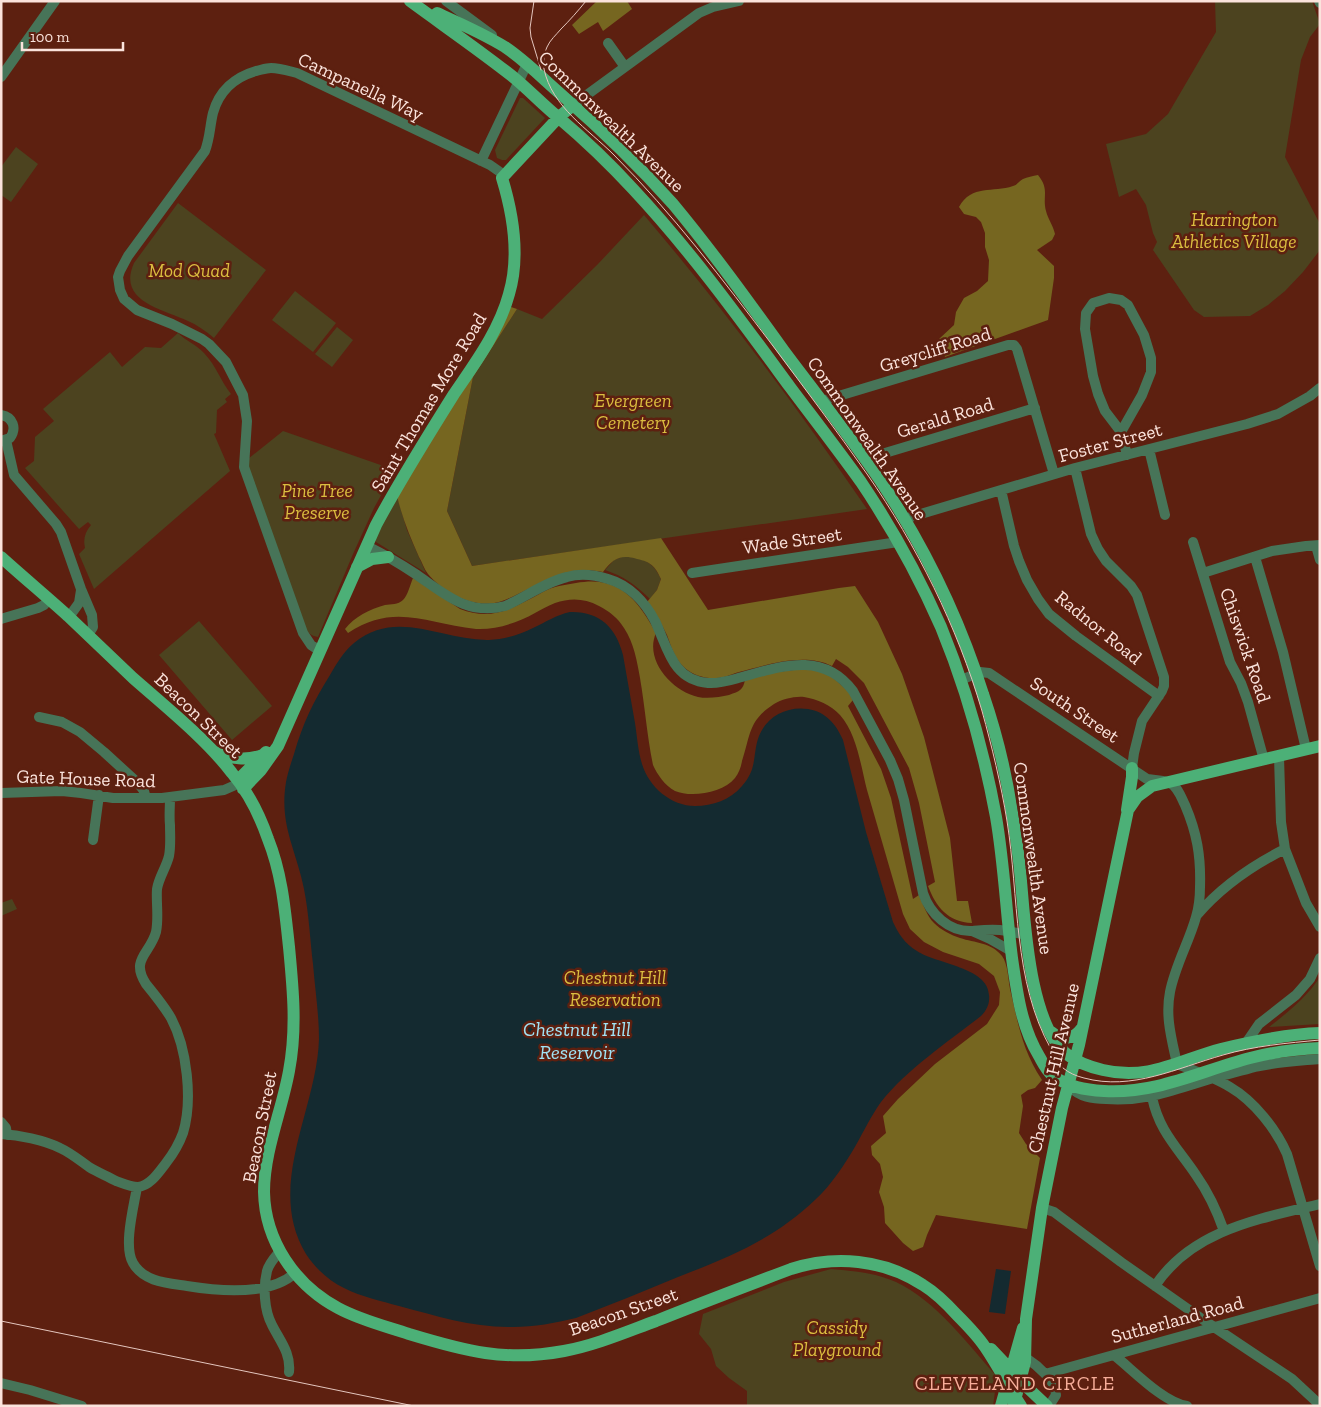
<svg xmlns="http://www.w3.org/2000/svg" width="1321" height="1407" font-family="'Zilla Slab',serif">
	<rect width="100%" height="100%" fill="#5d2010"/>
	<path fill="#4c431f" d="M1215 1H1312L1320 24 1310 37 1301 60 1285 157 1320 224V250L1303 272 1285 291 1268 305 1250 316 1204 317 1194 310 1153 250 1157 242 1153 233 1146 205 1136 189 1119 197 1106 144 1146 134 1168 114 1216 32Z
		M520 98H523L545 118 506 160H502L497 158 495 150Z
		M16 147 38 164 11 202 1 195V167Z
		M178 203 266 270 214 338C206 331 197 325 188 321 161 309 117 301 134 263Z
		M644 215C724 309 797 407 867 509L472 566 447 511 473 377 517 309 542 319 598 264Z
		M295 291 336 323 313 352 272 320Z
		M337 327 353 340 332 367 315 354Z
		M178 333C186 341 197 345 204 353 217 367 220 380 231 394L225 399 227 402 217 410 216 433 214 434 230 471 94 589 79 554 85 548C83 539 85 532 91 525L88 522 79 529 25 468 34 461 35 437 54 421 43 409 110 352 122 367 145 347 161 348Z
		M283 431 395 470 374 508 353 554 318 637C312 636 310 634 306 630L249 469 248 459Z
		M397 496 407 530 426 573 376 542 375 538Z
		M624 556C644 559 652 560 661 579L657 590 650 599C636 585 623 576 605 570L614 560Z
		M199 621 272 706 232 740 159 655Z
		M12 899 17 909 1 916V903Z
		M1320 977V1024L1269 1027C1288 1012 1307 997 1320 977Z
		M831 1269C853 1271 876 1273 896 1282 935 1300 969 1345 997 1377L993 1406H747V1391L729 1378 716 1366 711 1349 699 1334 703 1314 784 1282Z"/>
	<path fill="#766620" d="M597 1H627L632 9 603 31 598 22 579 34 572 25Z
		M1038 175C1050 190 1042 196 1046 211 1048 219 1053 225 1055 234L1052 240 1037 250 1054 266V278L1048 320 945 357 939 339 954 325 956 312 964 298 977 291 988 281 989 260 985 247V233L981 222 976 217 964 214 959 207C972 184 993 193 1013 186 1017 185 1019 181 1023 179 1027 177 1033 176 1038 175Z
		M511 307 517 309 473 377 447 511 472 566 661 538 708 610 839 588 855 586 878 622 902 674 924 737 950 838 957 901H968L972 923C948 922 936 907 928 886L935 882 919 803 909 768 864 683 848 667 836 659 832 666C804 652 767 665 739 672 732 674 724 678 717 678 705 679 693 675 685 668 675 660 671 646 667 635 661 623 655 612 647 602L657 590 661 579C655 566 651 562 637 559 620 554 613 559 603 572 570 565 548 580 520 593 514 596 508 599 502 601 476 610 445 594 428 574 424 569 422 562 419 557 410 537 402 517 397 496Z
		M413 578 460 609C493 622 515 607 543 592 554 586 564 585 576 583 619 575 637 599 656 633 644 660 672 691 698 697 708 699 720 697 729 695 740 691 743 690 745 680L769 673 810 668 831 676 848 691 853 700 848 706 881 769 891 798 913 899 919 895C923 904 927 916 934 923 941 930 951 935 960 938 975 943 991 942 1002 956 1008 964 1008 979 1010 989 1018 1023 1022 1050 1042 1080L1035 1088 1028 1090 1021 1095 1023 1106 1019 1133 1026 1144 1040 1158 1027 1229 936 1215 927 1235 923 1247 913 1251 903 1243 885 1223 884 1207 879 1192 883 1177 880 1164 872 1155 871 1146 886 1133 883 1116 898 1099 935 1064 987 1024 999 1005 1000 992 994 976 979 964 943 952 924 942 910 929 903 914C891 873 879 831 867 790 861 767 857 734 840 715 831 705 817 699 804 697 795 696 782 699 774 704 748 721 751 734 742 761 741 767 739 773 735 778 723 793 691 798 675 791 665 786 657 774 653 765 647 736 645 707 640 678 637 661 634 643 624 628 618 618 609 611 599 606 584 598 570 598 555 603 547 606 541 610 535 613 517 623 496 630 476 629 427 624 395 602 348 633L345 629C354 617 370 609 385 605 391 604 398 605 403 600 408 595 410 585 413 578Z"/>
	<path fill="#142a30" d="M570 612C599 611 616 627 623 655 627 678 631 700 635 723 637 736 638 751 642 764 649 787 671 806 695 806 713 806 730 800 742 786 758 768 752 755 759 736 767 716 787 706 808 709 826 712 836 724 843 740L866 832 893 922C898 933 905 944 917 951 936 964 988 967 989 995 990 1003 987 1010 981 1016 949 1041 906 1070 881 1102 871 1116 864 1131 856 1145 845 1164 832 1184 816 1199 773 1240 731 1256 678 1277 644 1291 610 1305 576 1318 555 1323 534 1327 513 1327 474 1328 437 1316 399 1306 381 1301 362 1297 344 1288 329 1281 315 1268 306 1254 265 1186 317 1110 319 1039 319 1014 315 989 313 964 310 939 309 914 304 889 296 849 279 825 286 782 288 772 291 763 294 754 303 723 313 702 330 675 337 663 344 651 354 643 397 608 442 641 489 640 504 639 520 635 533 628 546 622 556 615 570 612Z
		M996 1269 1011 1271 1005 1314 989 1312Z"/>
	<g fill="none" stroke-linecap="round" stroke-linejoin="round">
		<path stroke="#477458" stroke-width="10" d="M446 1 492 35
			M1319 1 1320 3
			M608 43 625 67
			M1 77 55 1
			M573 105 699 13 713 7 739 1
			M481 161 527 64
			M822 401 1008 345H1014L1017 349 1054 474
			M1 415C13 417 17 428 10 438L1 441
			M1121 432 1142 395 1151 372V358L1144 335 1128 305 1121 300 1109 298 1093 303 1086 313 1085 329 1093 376 1098 394 1105 411 1121 432 1127 455
			M6 440 14 475 56 524 61 532 81 589 92 615 93 627 88 635
			M1149 449 1165 515
			M865 459 1035 408
			M1075 468 1091 534 1098 549 1106 561 1131 586 1137 595 1164 677V686L1162 691 1142 721 1134 753 1132 768
			M1001 490 1014 546 1019 561 1027 580 1038 599 1049 614 1076 636 1159 696
			M904 519 1075 468 1247 424 1278 414 1310 396 1320 388
			M1193 542 1230 662 1241 683 1248 702 1264 760
			M367 546C383 554 399 563 414 573 444 593 466 616 505 606 526 597 545 582 567 577 581 573 595 575 608 579 629 585 645 602 655 621 668 648 672 680 708 683 720 684 731 680 742 677 782 666 823 651 853 691L890 760 898 779 904 800 923 893C930 914 949 932 972 931 982 930 990 929 1000 930 1009 931 1018 933 1026 935
			M1316 546 1320 560
			M1255 557 1283 652 1306 749
			M692 573 898 542
			M1203 573 1272 551 1306 546 1320 545
			M69 617 79 603 81 590
			M1 619 38 608 44 605 49 599
			M320 651 311 645 303 633 244 467 247 421 243 395 226 362 209 344 202 339 172 324 137 310 124 299 120 290 118 277 120 271 128 256 205 151C210 138 210 125 213 113 219 91 235 77 256 71 261 70 266 68 271 68 280 68 289 71 297 73L490 165 500 172 502 178
			M961 680 980 672 989 673 1147 779C1154 780 1164 780 1170 783 1178 787 1181 797 1185 805 1197 833 1201 856 1200 887 1200 897 1199 907 1196 917 1189 942 1175 966 1170 992 1165 1017 1172 1040 1177 1064 1195 1071 1214 1077 1230 1087 1254 1101 1276 1129 1287 1154L1320 1266
			M39 717 62 722 80 732 104 752 139 784 144 791 146 798
			M1279 757 1281 822 1285 849 1306 903 1320 927
			M1 793 62 791 81 793 113 798H162L224 790 240 783
			M93 840 99 795
			M1197 915C1222 886 1251 866 1285 849
			M972 931 990 939 1011 951
			M1246 1043 1259 1024 1296 995 1310 979 1320 958
			M1070 1087C1080 1097 1092 1099 1106 1099 1148 1102 1175 1089 1214 1078 1228 1074 1241 1071 1255 1067 1276 1062 1298 1061 1320 1059
			M1152 1097C1159 1131 1177 1147 1196 1175 1208 1192 1217 1211 1224 1231
			M1 1122 6 1128 7 1135
			M1 1134C19 1135 44 1140 60 1148 71 1153 79 1160 89 1167 97 1172 107 1176 116 1181 122 1183 130 1187 138 1187 150 1186 159 1172 166 1163 173 1154 179 1144 183 1133 193 1100 187 1048 171 1018 164 1006 155 995 146 984 130 959 150 954 156 932 159 918 156 903 157 889 159 877 166 868 169 856 171 846 170 835 170 825 169 816 170 807 170 798
			M137 1187C134 1206 123 1246 133 1263 144 1282 167 1283 187 1286 218 1291 270 1296 295 1273
			M1042 1208 1054 1212 1121 1262 1205 1321 1292 1379 1320 1405
			M280 1251C275 1257 269 1263 267 1271 263 1287 264 1310 272 1325 280 1341 291 1353 289 1372
			M1155 1286C1192 1230 1259 1219 1320 1204
			M1114 1355C1134 1371 1163 1402 1187 1406
			M1026 1358C1037 1365 1056 1381 1056 1395L1049 1406
			M1045 1374 1320 1298
			M1 1383 30 1390 82 1406"/>
		<path stroke="#4cb077" stroke-width="12" d="M410 1C444 26 479 50 512 76 528 89 543 105 559 118 585 140 610 164 633 189 691 251 740 319 790 387 814 419 838 450 861 482 892 528 919 577 941 627 966 688 984 752 996 817 1004 863 1006 911 1012 958 1017 992 1021 1026 1039 1056 1043 1063 1046 1070 1052 1075 1068 1087 1085 1090 1104 1091 1157 1094 1200 1071 1250 1058 1273 1052 1296 1049 1320 1048
			M437 13C459 23 484 34 505 47 526 61 544 80 564 97 602 130 639 166 673 204 712 251 748 301 784 351 816 394 850 436 880 480 924 546 959 618 983 694 996 732 1006 772 1012 813 1016 835 1019 858 1021 881 1025 926 1030 1027 1068 1055 1078 1063 1090 1067 1103 1070 1149 1081 1179 1060 1221 1049 1254 1041 1287 1034 1320 1033
			M1 557C23 577 46 596 68 616 90 637 111 657 133 678 166 707 206 739 232 773 248 792 260 816 268 839 282 874 285 910 289 947 293 989 297 1029 289 1071 282 1110 264 1151 264 1192 265 1241 295 1285 338 1308 360 1320 385 1326 409 1334 465 1351 505 1362 564 1351 596 1345 626 1332 656 1321 701 1303 746 1286 791 1269 835 1255 883 1259 923 1285 936 1293 947 1304 957 1315 967 1325 977 1335 985 1347 998 1366 1008 1386 1021 1406
			M357 567 372 559 388 557
			M215 752C232 759 246 761 263 755
			M238 780 266 752
			M243 789 261 770 278 746 376 525C400 480 427 437 454 394 475 363 499 331 509 294 520 257 513 214 502 178L558 118 573 105
			M1127 810 1132 777V768
			M1051 1032C1062 1041 1073 1040 1082 1028
			M991 1349 1029 1389 1047 1406
			M1014 1404 1025 1362 1026 1319 1042 1208 1062 1108 1079 1045 1128 810 1137 797 1152 786 1320 746
			M1001 1406 1023 1328"/>
		<path stroke="#e4c6be" stroke-width="1" d="M534 1 530 28 531 37 541 70
			M586 1C578 11 570 20 561 29 556 35 550 40 547 47 544 54 543 62 544 69 552 107 588 129 614 155 673 214 723 280 773 346 805 389 837 431 867 474 917 546 957 626 982 711 992 747 1001 784 1007 821 1019 896 1013 982 1051 1049 1054 1056 1058 1063 1063 1068 1069 1073 1076 1076 1084 1078 1132 1091 1177 1068 1223 1055 1254 1046 1287 1043 1320 1040
			M1 1321 414 1406"/>
	</g>
	<g text-anchor="middle" stroke-width="5" stroke-linejoin="round" paint-order="stroke">
		<g font-size="19" fill="#fbe3dc" stroke="#5d2010">
			<text transform="translate(361 86) rotate(25)" y="7">Campanella Way</text>
			<text transform="translate(612 121) rotate(44)" y="7">Commonwealth Avenue</text>
			<text transform="translate(935 349) rotate(-17)" y="7">Greycliff Road</text>
			<text transform="translate(428 402) rotate(-59)" y="7">Saint Thomas More Road</text>
			<text transform="translate(945 417) rotate(-17)" y="7">Gerald Road</text>
			<text transform="translate(868 438) rotate(55)" y="7">Commonwealth Avenue</text>
			<text transform="translate(1110 442) rotate(-15)" y="7">Foster Street</text>
			<text transform="translate(792 540) rotate(-8)" y="7">Wade Street</text>
			<text transform="translate(1099 627) rotate(39)" y="7">Radnor Road</text>
			<text transform="translate(1246 645) rotate(71)" y="7">Chiswick Road</text>
			<text transform="translate(1075 709) rotate(34)" y="7">South Street</text>
			<text transform="translate(199 715) rotate(44)" y="7">Beacon Street</text>
			<text transform="translate(86 778) rotate(2)" y="7">Gate House Road</text>
			<text transform="translate(1034 858) rotate(82)" y="7">Commonwealth Avenue</text>
			<text transform="translate(1053 1068) rotate(-77)" y="7">Chestnut Hill Avenue</text>
			<text transform="translate(259 1127) rotate(-79)" y="7">Beacon Street</text>
			<text transform="translate(623 1311) rotate(-19)" y="7">Beacon Street</text>
			<text transform="translate(1177 1319) rotate(-15)" y="7">Sutherland Road</text>
		</g>
		<g font-size="19" font-style="italic" fill="#dbbe40" stroke="#5d2010">
			<text x="1234" y="226">Harrington<tspan x="1234" dy="22">Athletics Village</tspan></text>
			<text x="189" y="277">Mod Quad</text>
			<text x="633" y="407">Evergreen<tspan x="633" dy="22">Cemetery</tspan></text>
			<text x="317" y="497">Pine Tree<tspan x="317" dy="22">Preserve</tspan></text>
			<text x="615" y="984">Chestnut Hill<tspan x="615" dy="22">Reservation</tspan></text>
			<text x="837" y="1334">Cassidy<tspan x="837" dy="22">Playground</tspan></text>
		</g>
		<g font-size="20" font-style="italic" fill="#a0e4f6" stroke="#5d2010">
			<text x="577" y="1036">Chestnut Hill<tspan x="577" dy="23">Reservoir</tspan></text>
		</g>
		<g font-size="20" letter-spacing="1" fill="#f7ad99" stroke="#5d2010">
			<text x="1015" y="1390">CLEVELAND CIRCLE</text>
		</g>
	</g>
	<rect width="1321" height="1407" fill="none" stroke="#fbe3dc" stroke-width="5"/>
	<path d="M22 42v8h101v-8" fill="none" stroke="#fbe3dc" stroke-width="2.5"/>
	<text x="30" y="42" font-size="15" fill="#fbe3dc" stroke="#5d2010" stroke-width="4" paint-order="stroke">100 m</text>
</svg>
